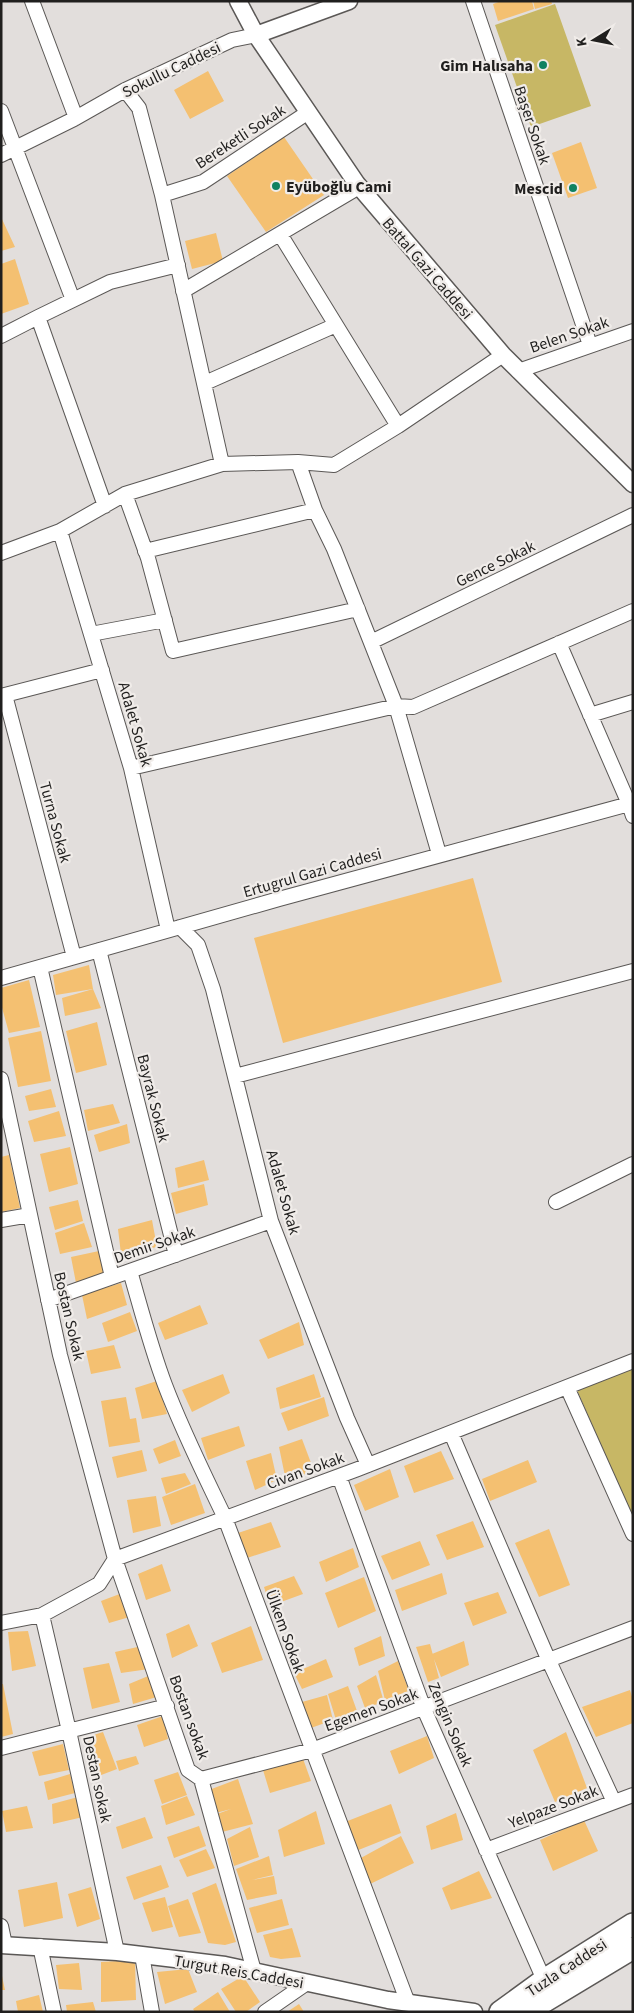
<svg xmlns="http://www.w3.org/2000/svg" width="634" height="2013" font-family="'Source Sans 3',sans-serif">
	<rect width="100%" height="100%" fill="#e2dedc"/>
	<path fill="#c7b765" d="M555 4 591 106 531 127 495 25Z
		M633 1366V1519L577 1390Z"/>
	<path fill="#f4c071" d="M501 1H532L534 9 498 21 493 4Z
		M533 1H551L552 4 535 9Z
		M208 71 224 101 190 119 174 90Z
		M284 137 324 195 266 232 227 176Z
		M581 142 597 188 568 198 552 153Z
		M1 217 15 247 1 251Z
		M216 233 223 261 192 269 185 241Z
		M15 259 29 304 1 314V264Z
		M473 878 502 982 283 1043 254 938Z
		M89 965 93 989 56 995 53 975Z
		M29 980 40 1027 9 1033 1 1004V988Z
		M93 989 101 1008 65 1016 62 998Z
		M97 1022 107 1065 76 1073 66 1031Z
		M41 1031 51 1081 18 1087 8 1038Z
		M51 1089 56 1107 29 1111 25 1096Z
		M113 1104 120 1123 88 1131 84 1110Z
		M59 1111 66 1136 34 1142 28 1121Z
		M127 1124 130 1143 99 1152 94 1135Z
		M70 1147 78 1184 49 1192 40 1154Z
		M9 1155 20 1208 1 1212V1157Z
		M204 1160 209 1180 178 1188 175 1168Z
		M204 1184 208 1205 176 1214 171 1193Z
		M78 1200 83 1221 55 1230 49 1207Z
		M152 1220 157 1247 121 1254 118 1229Z
		M84 1223 92 1247 60 1254 55 1233Z
		M99 1251 106 1272 76 1283 71 1257Z
		M121 1283 127 1305 87 1319 82 1295Z
		M200 1305 208 1324 165 1340 158 1323Z
		M130 1312 137 1331 108 1342 102 1323Z
		M299 1322 304 1345 268 1359 259 1340Z
		M114 1345 121 1368 91 1374 86 1351Z
		M223 1374 230 1393 192 1412 182 1390Z
		M314 1374 321 1397 280 1409 276 1388Z
		M157 1381 167 1414 142 1419 135 1388Z
		M126 1397 130 1419 136 1418 140 1442 109 1447 101 1401Z
		M324 1397 329 1416 288 1431 281 1413Z
		M239 1426 245 1446 208 1460 201 1438Z
		M302 1439 314 1471 286 1481 279 1447Z
		M175 1440 181 1456 159 1464 153 1449Z
		M142 1450 147 1471 117 1478 112 1457Z
		M441 1451 454 1479 414 1493 404 1466Z
		M271 1453 277 1480 255 1490 246 1461Z
		M528 1460 537 1482 490 1501 482 1479Z
		M390 1469 399 1497 365 1511 354 1485Z
		M185 1473 191 1484 166 1494 161 1478Z
		M195 1484 205 1513 171 1525 162 1497Z
		M156 1496 161 1526 133 1533 127 1500Z
		M473 1521 484 1547 447 1560 436 1535Z
		M271 1522 281 1547 247 1558 238 1533Z
		M549 1529 570 1585 539 1597 515 1543Z
		M420 1541 430 1565 392 1580 381 1556Z
		M353 1548 359 1567 326 1582 319 1562Z
		M162 1564 171 1591 146 1600 138 1574Z
		M442 1573 447 1594 402 1611 395 1590Z
		M294 1576 303 1594 270 1606 264 1587Z
		M364 1577 376 1611 338 1628 325 1593Z
		M125 1592 133 1616 109 1623 101 1601Z
		M498 1592 507 1613 473 1626 464 1603Z
		M189 1624 198 1646 172 1658 166 1634Z
		M251 1626 263 1660 222 1673 211 1643Z
		M28 1631 36 1666 12 1671 8 1632Z
		M381 1636 385 1656 359 1666 354 1648Z
		M464 1641 469 1665 441 1677 432 1654Z
		M430 1644 439 1678 428 1682 416 1647Z
		M142 1646 149 1669 121 1673 115 1652Z
		M326 1659 333 1677 302 1689 294 1673Z
		M398 1661 409 1691 385 1700 378 1671Z
		M109 1663 120 1702 92 1709 83 1668Z
		M153 1674 160 1696 133 1704 129 1684Z
		M376 1675 384 1702 365 1708 357 1686Z
		M1 1684H3L13 1734 1 1737Z
		M348 1686 357 1711 336 1720 328 1694Z
		M630 1690 633 1700V1723L596 1737 582 1707Z
		M327 1695 333 1720 311 1728 302 1702Z
		M163 1716 168 1739 144 1747 137 1725Z
		M103 1732 117 1769 96 1777 84 1738Z
		M566 1732 587 1788 555 1802 533 1750Z
		M427 1736 434 1758 399 1774 390 1751Z
		M63 1744 69 1770 39 1776 32 1752Z
		M136 1756 139 1764 119 1771 116 1761Z
		M302 1756 311 1781 270 1793 263 1770Z
		M178 1772 187 1795 162 1804 154 1780Z
		M70 1774 75 1793 48 1800 44 1782Z
		M238 1779 253 1824 222 1832 217 1814 231 1809 216 1813 209 1790Z
		M187 1796 195 1815 166 1825 161 1806Z
		M78 1797 83 1817 53 1824 52 1804Z
		M391 1804 401 1833 356 1851 345 1822Z
		M27 1806 33 1828 6 1832 2 1811Z
		M316 1811 325 1844 284 1857 278 1830Z
		M456 1813 463 1840 431 1850 426 1826Z
		M145 1817 153 1838 122 1849 116 1827Z
		M584 1820 598 1851 553 1871 540 1840Z
		M199 1826 206 1846 174 1858 167 1837Z
		M250 1827 259 1857 234 1866 227 1839Z
		M401 1836 414 1863 368 1885 359 1859Z
		M206 1849 215 1868 187 1877 179 1860Z
		M269 1856 273 1875 252 1880 274 1876 277 1894 247 1900 236 1869Z
		M161 1865 169 1887 134 1900 126 1877Z
		M479 1871 492 1898 451 1910 442 1888Z
		M57 1882 63 1918 24 1927 18 1890Z
		M216 1883 236 1942 225 1945 208 1943 192 1893Z
		M91 1887 100 1919 77 1927 68 1894Z
		M165 1897 173 1927 152 1932 142 1903Z
		M188 1899 201 1933 179 1937 168 1906Z
		M282 1899 289 1925 257 1933 249 1908Z
		M292 1928 301 1957 281 1959 270 1957 263 1935Z
		M135 1960 136 2000 101 2002V1962Z
		M79 1963 82 1990 59 1989 56 1965Z
		M188 1969 197 1992 165 2004 157 1972Z
		M1 1976H2L5 1990H1Z
		M243 1976 260 2002 246 2012H236L221 1989Z
		M218 1992 230 2012H195L193 2009Z
		M39 1995 43 2012H18L16 2001Z
		M93 2002 96 2012H67L66 2005Z
		M299 2004 304 2012H287Z"/>
	<g fill="none" stroke-linecap="round" stroke-linejoin="round">
		<defs>
			<path id="minor" d="M32 1 76 118
				M473 1 590 345
				M125 90 139 108 162 195 222 464
				M1 111 73 300
				M1 155 74 119 125 90 232 40 256 35
				M162 195 203 182 307 113
				M280 234 398 426
				M183 291 359 187
				M38 317 105 506
				M1 336 38 317 110 282 178 265
				M518 371 633 331
				M205 383 336 325
				M298 462 315 510 334 549 396 706 439 854
				M125 494 148 558 173 651 358 609
				M60 531 131 768 168 930
				M145 551 315 510
				M1 553 60 531 125 494 222 464 298 462 334 465 398 426 503 355
				M91 634 165 620
				M371 642 633 515
				M559 643 629 804 633 816
				M5 695 74 957
				M1 696 102 670
				M590 715 633 702
				M131 768 379 710 396 706 413 707 633 611
				M180 927 198 945 213 989 271 1221 347 1418 368 1465
				M99 950 176 1255
				M40 967 112 1277
				M1 978 279 899 633 803
				M235 1076 633 971
				M1 1079 60 1355 115 1559 188 1770 201 1779 254 1971
				M556 1202 633 1164
				M1 1220 30 1215
				M130 1271C141 1309 151 1348 165 1385 182 1430 204 1474 225 1518L408 2003
				M48 1300 271 1221
				M567 1387 633 1534
				M451 1433 549 1661 614 1802
				M339 1476 424 1709 544 1980
				M42 1615 69 1731 117 1952
				M1 1623 42 1615 99 1584 115 1559 358 1469 633 1361
				M1 1748 167 1706
				M201 1779 312 1750 633 1628
				M486 1850 633 1795
				M1 1926 5 1945
				M40 1946 54 2012
				M142 1955 152 2012
				M265 2012 307 1983"/>
			<path id="tertiary" d="M238 1 256 35 357 184 503 355 633 484
				M256 35 349 1
				M1 1945 117 1952 225 1965 388 2000 474 2012"/>
			<path id="primary" d="M500 2012 544 1980 633 1924
				M527 2012 633 1948"/>
		</defs>
		<use href="#minor" stroke="#5b5856" stroke-width="16"/>
		<use href="#tertiary" stroke="#5b5856" stroke-width="19"/>
		<use href="#primary" stroke="#5b5856" stroke-width="24"/>
		<use href="#minor" stroke="#fff" stroke-width="14"/>
		<use href="#tertiary" stroke="#fff" stroke-width="16"/>
		<use href="#primary" stroke="#fff" stroke-width="21"/>
	</g>
	<g fill="#0f8261" stroke="#f0ece9" stroke-width="2">
		<circle cx="543" cy="65" r="5"/>
		<circle cx="276" cy="186" r="5"/>
		<circle cx="573" cy="188" r="5"/>
	</g>
	<g text-anchor="middle" stroke-width="4.5" stroke-linejoin="round" paint-order="stroke">
		<g font-size="16" font-weight="bold" fill="#201f1e" stroke="#f0ece9" text-anchor="end">
			<text x="533" y="71">Gim Halısaha</text>
			<text x="286" y="192" text-anchor="start">Eyüboğlu Cami</text>
			<text x="563" y="194">Mescid</text>
		</g>
		<g font-size="16" fill="#201f1e" stroke="#f0ece9">
			<text transform="translate(171 69) rotate(-26)" y="6">Sokullu Caddesi</text>
			<text transform="translate(533 125) rotate(71)" y="6">Başer Sokak</text>
			<text transform="translate(240 136) rotate(-33)" y="6">Bereketli Sokak</text>
			<text transform="translate(428 268) rotate(49)" y="6">Battal Gazi Caddesi</text>
			<text transform="translate(569 334) rotate(-19)" y="6">Belen Sokak</text>
			<text transform="translate(495 563) rotate(-26)" y="6">Gence Sokak</text>
			<text transform="translate(136 724) rotate(74)" y="6">Adalet Sokak</text>
			<text transform="translate(56 822) rotate(75)" y="6">Turna Sokak</text>
			<text transform="translate(312 872) rotate(-16)" y="6">Ertugrul Gazi Caddesi</text>
			<text transform="translate(154 1098) rotate(76)" y="6">Bayrak Sokak</text>
			<text transform="translate(284 1192) rotate(74)" y="6">Adalet Sokak</text>
			<text transform="translate(154 1244) rotate(-19)" y="6">Demir Sokak</text>
			<text transform="translate(70 1316) rotate(77)" y="6">Bostan Sokak</text>
			<text transform="translate(305 1470) rotate(-20)" y="6">Civan Sokak</text>
			<text transform="translate(286 1631) rotate(70)" y="6">Ülkem Sokak</text>
			<text transform="translate(371 1709) rotate(-20)" y="6">Egemen Sokak</text>
			<text transform="translate(190 1717) rotate(70)" y="6">Bostan sokak</text>
			<text transform="translate(451 1724) rotate(67)" y="6">Zengin Sokak</text>
			<text transform="translate(98 1779) rotate(78)" y="6">Destan sokak</text>
			<text transform="translate(553 1806) rotate(-21)" y="6">Yelpaze Sokak</text>
			<text transform="translate(566 1967) rotate(-33)" y="6">Tuzla Caddesi</text>
			<text transform="translate(239 1971) rotate(10)" y="6">Turgut Reis Caddesi</text>
		</g>
	</g>
	<rect width="634" height="2013" fill="none" stroke="#201f1e" stroke-width="5"/>
	<g transform="translate(594 40) rotate(260)" stroke="#f0ece9" stroke-width="4" paint-order="stroke">
	<path d="M0-4L9 19L0 12L-9 19Z" fill="#201f1e"/>
	<text y="-8" font-size="14" font-weight="bold" text-anchor="middle" fill="#201f1e">K</text>
	</g>
</svg>
